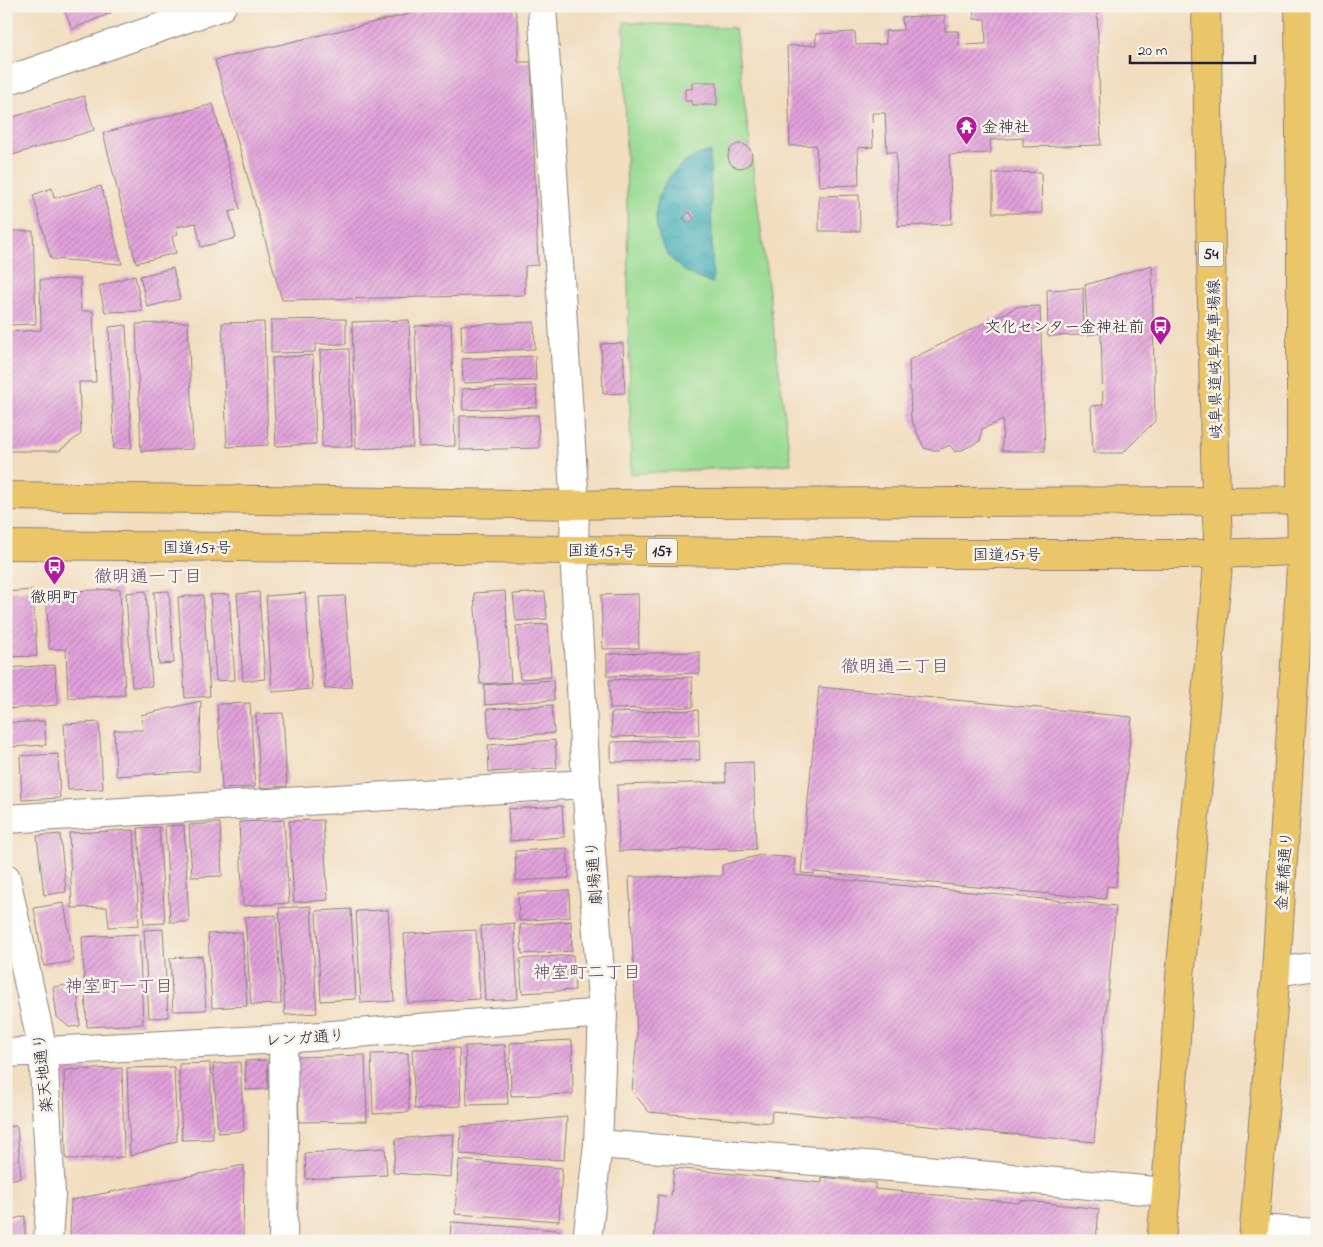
<svg xmlns="http://www.w3.org/2000/svg" width="1323" height="1247" font-family="'Indie Flower','Klee One',sans-serif">
	<defs>
		<pattern id="water-ripples" width="26" height="14" patternUnits="userSpaceOnUse" patternTransform="scale(1.25)"><rect width="26" height="14" fill="#3cacb8"/><path d="M2 4q2-2 4 0t4 0M15 11q2-2 4 0t4 0" fill="none" stroke="#328c97"/></pattern>
		<pattern id="building-hatch" width="6" height="6" patternUnits="userSpaceOnUse" patternTransform="scale(1.25)"><rect width="6" height="6" fill="#e2a0db"/><path d="M-1 1l2-2M0 6l6-6M5 7l2-2" fill="none" stroke="#b782b3"/></pattern>
	</defs>
	<rect width="100%" height="100%" fill="#f7f3e8"/>
	<filter id="ink" filterUnits="userSpaceOnUse"><feTurbulence type="fractalNoise" baseFrequency=".02" numOctaves="2"/><feDisplacementMap in="SourceGraphic" scale="10" xChannelSelector="R" yChannelSelector="G"/><feConvolveMatrix kernelMatrix="1 2 1 2 8 2 1 2 1" color-interpolation-filters="sRGB"/></filter>
	<filter id="wash" filterUnits="userSpaceOnUse"><feTurbulence type="fractalNoise" baseFrequency=".0096" numOctaves="4" result="noise"/><feDisplacementMap in="SourceGraphic" scale="20" xChannelSelector="R" yChannelSelector="G"/><feGaussianBlur stdDeviation="1.12" result="paint"/><feColorMatrix in="noise" values="0 0 0 0 0 0 0 0 0 0 0 0 0 0 0 0 0 1.4 0 .05"/><feComposite in="paint" operator="in"/></filter>
	<g filter="url(#wash)">
		<rect width="100%" height="100%" fill="#f2ddbf"/>
		<path fill="#99db92" stroke="#5e7e66" d="M624 22 735 28 791 464 631 474Z"/>
		<path fill="url(#water-ripples)" stroke="#2f677a" d="M710 151 713 283C654 271 634 199 685 162 692 157 701 154 710 151Z"/>
		<g id="blocks">
			<path fill="url(#building-hatch)" d="M63 6H108L111 13 72 29Z
				M443 6H514L518 24V62H531L538 265 525 266V295L282 300 215 60Z
				M973 6H1097L1101 145 1023 147V138L990 140 991 153 949 155 952 224 898 226 896 152H887L885 113H872L873 147 858 148 859 185 819 186 816 145 790 146 787 46 816 45V34L855 32 856 45 886 44 885 31 903 30 902 17 945 15V31H958L959 45 986 44 985 19H974Z
				M692 82H717V105H692L691 101H685V89H692Z
				M84 96 94 130 6 157V119Z
				M213 104 240 209 229 212 236 238 201 247 196 223 176 227 178 234 172 237 176 253 136 263 103 133Z
				M728 156a12 12 0 1 1 24 0a12 12 0 1 1-24 0Z
				M1041 172 1042 213H993V173Z
				M101 186 122 264 51 259 33 195 52 188 54 198Z
				M859 195 860 231H819V196Z
				M689 212 694 218 689 224 683 218Z
				M6 231H33L36 324 6 325Z
				M1152 265 1155 421 1123 453H1093L1091 406 1103 405 1101 333 1088 335 1085 285Z
				M173 268 180 299 147 307 140 276Z
				M135 275 142 311 105 312 99 286Z
				M80 279 81 311H93L96 382H79L81 434 59 451H6V332L41 330 40 280Z
				M1083 288 1084 335 1048 336 1047 290Z
				M1040 306 1045 451H1002L1003 420 982 429 980 441 962 450 955 452 950 445 939 450H931L924 448 911 419 909 360 1017 307Z
				M346 319V344H315V352L271 353V320Z
				M409 320 413 447 356 449 352 322Z
				M188 322 193 449 141 451 136 324Z
				M264 322 268 445 227 447 222 323Z
				M534 322 535 349 462 352 461 325Z
				M451 324 455 446 419 447 415 326Z
				M126 325 132 448 114 449 109 327Z
				M623 343 625 393 603 394 601 344Z
				M349 349 352 447H322L320 350Z
				M313 355 316 444 276 446 272 358Z
				M535 356 536 380 463 383 462 359Z
				M536 386 537 407 463 410 462 389Z
				M538 415 539 448 460 450V416Z
				M120 589 125 695 68 698 66 649H49L46 592Z
				M33 590 37 656 6 657V592Z
				M146 591 152 686 132 687 126 593Z
				M169 591 174 663 159 664 154 592Z
				M505 591 511 682 480 684 474 593Z
				M259 592 265 679 243 681 237 594Z
				M545 592 547 619 516 621 513 594Z
				M305 593 312 689 272 692 266 596Z
				M229 594 235 680 216 681 210 595Z
				M638 594 639 648 603 649 601 595Z
				M203 595 210 696 185 698 178 597Z
				M345 596 352 687 325 689 319 597Z
				M548 624 551 677 520 679 516 626Z
				M700 652V673L607 676V654Z
				M55 665 58 705 6 709V668Z
				M692 677 693 707 610 709 609 680Z
				M553 680 554 700 485 705 484 685Z
				M819 687 1132 717 1116 887 1107 886 1105 899 814 872V874L801 873Z
				M201 701 199 771 116 776 114 730H143L141 715Z
				M250 703 255 787 222 789 217 704Z
				M552 705 554 733 489 738 487 709Z
				M698 710 699 735 612 737 611 713Z
				M283 713 287 786 260 788 256 714Z
				M44 721 46 745 10 747 9 723Z
				M99 722 103 789 68 790 64 724Z
				M555 740 557 768 489 772 488 745Z
				M699 740 700 760 611 762V742Z
				M58 754 60 798 22 800 20 756Z
				M753 762 756 849 728 850V848L619 851 617 785 726 782 725 763Z
				M562 806 564 837 510 841 508 809Z
				M284 820 289 903 243 906 239 822Z
				M323 820 328 900 294 902 289 821Z
				M220 823 222 876 192 877 189 825Z
				M184 825 189 922H170L165 826Z
				M159 827 165 923 144 924 138 828Z
				M134 830 139 925 109 927 107 907 72 908 69 833Z
				M60 834 66 892 44 895 37 836Z
				M567 848 569 878 516 881 515 851Z
				M760 855 795 858 794 875 1116 906 1094 1142 772 1111 771 1123 649 1112 632 1091 637 1036 629 877 722 876V865Z
				M569 890 570 917 519 921 518 893Z
				M64 903 74 961 44 966 34 908Z
				M311 906 317 1013 285 1015 279 908Z
				M351 909 356 999 321 1001 316 911Z
				M388 910 394 1001 361 1003 356 911Z
				M276 915 281 1004 251 1005 245 917Z
				M571 921 572 951 522 954 520 925Z
				M514 923 518 999 485 1001 481 926Z
				M163 929 168 1017 149 1018 144 930Z
				M476 930 480 999 408 1003 404 934Z
				M242 932 247 1006 212 1008 208 934Z
				M139 934 143 1024 87 1027 82 937Z
				M573 955 575 990 522 993 520 959Z
				M202 956 206 1010 173 1011 170 958Z
				M77 984 80 1026 69 1027 57 1017 53 987Z
				M572 1040 573 1094 511 1096 510 1043Z
				M505 1045 508 1104 467 1105 465 1046Z
				M459 1048 461 1106 415 1109 412 1049Z
				M408 1053 409 1112 373 1114 371 1054Z
				M365 1055 367 1121 299 1122 297 1057Z
				M267 1060 268 1089 246 1090 245 1061Z
				M240 1062 244 1131 218 1133 213 1064Z
				M210 1063 213 1139 182 1140 179 1064Z
				M174 1067 177 1141 130 1156 127 1068Z
				M122 1068 124 1157 66 1159 64 1070Z
				M567 1117 564 1160 460 1154 461 1127Z
				M17 1126 21 1178 6 1180V1127Z
				M454 1134 451 1177 393 1173 396 1139Z
				M385 1148 387 1175 306 1179 305 1153Z
				M459 1160 562 1168 559 1221 455 1214Z
				M244 1165 243 1241H70L71 1200Z
				M674 1168 822 1183V1177L875 1183V1189L1019 1203 1020 1200 1099 1209 1096 1241H654L658 1195 671 1197Z
				M25 1216V1241H6V1221Z
				M451 1222 559 1230V1241H450Z"/>
		</g>
	</g>
	<g filter="url(#ink)">
		<use href="#blocks" fill-opacity="0" stroke="#8a807d" stroke-width="1"/>
		<g fill="none" stroke-linecap="round" stroke-linejoin="round">
			<defs>
				<path id="minor" d="M542 6 575 505 574 550 586 784 603 1013 598 1144 587 1241
					M6 81 222 6
					M6 819 586 784
					M6 878 43 1051 51 1194 48 1241
					M1276 972 1317 966
					M283 1039 284 1138 283 1241
					M6 1053 283 1039 603 1013
					M598 1144 904 1168 1166 1192
					M1254 1229 1317 1233"/>
				<path id="major" d="M1161 1241 1166 1192 1180 977 1219 554 1216 501 1206 6
					M1253 1241 1276 972 1302 550 1301 500V250L1299 6"/>
				<path id="highway" d="M6 496 575 505 670 503 1216 501 1317 500
					M6 545 574 550 923 554H1219L1317 550"/>
			</defs>
			<use href="#minor" stroke="#8a807d" stroke-width="30"/>
			<use href="#major" stroke="#8a807d" stroke-width="30"/>
			<use href="#highway" stroke="#8a807d" stroke-width="30"/>
			<use href="#minor" stroke="#fff" stroke-width="28"/>
			<use href="#major" stroke="#ebc669" stroke-width="28"/>
			<use href="#highway" stroke="#ebc669" stroke-width="28"/>
		</g>
	</g>
	<defs>
		<symbol id="temple-pin" viewBox="-11 -11 22 30"><path d="M0 17L-7.5 6A9.5 9.5 0 1 1 7.5 6Z" fill="#b5179e" stroke="#f7f3e8"/><path d="M0-6L5-2H3V0L6.5 2.5H4V6H1.5V3h-3V6H-4V2.5H-6.5L-3 0V-2H-5Z" fill="#fff"/></symbol>
		<symbol id="bus-pin" viewBox="-11 -11 22 30"><path d="M0 17L-7.5 6A9.5 9.5 0 1 1 7.5 6Z" fill="#b5179e" stroke="#f7f3e8"/><path d="M-5-6H5V4H4V6H2V4H-2V6H-4V4H-5ZM-3.5-4V0h7V-4ZM-3.5 1.2v1.5H-2V1.2ZM2 1.2v1.5H3.5V1.2Z" fill="#fff"/></symbol>
	</defs>
	<g fill-rule="evenodd">
		<use href="#temple-pin" x="954" y="114" width="25" height="34"/>
		<use href="#bus-pin" x="1148" y="314" width="25" height="34"/>
		<use href="#bus-pin" x="42" y="554" width="25" height="34"/>
	</g>
	<g text-anchor="middle" stroke-width="5" stroke-linejoin="round" paint-order="stroke">
		<g fill="#f7f3e8" stroke="#62616f" stroke-width="1">
			<rect x="1198.5" y="241.5" width="25" height="25" rx="4"/>
			<rect x="647" y="538.5" width="30" height="25" rx="4"/>
		</g>
		<g font-size="15" font-weight="bold" fill="#22223b">
			<text x="1211" y="259">54</text>
			<text x="662" y="556">157</text>
		</g>
		<g font-size="16" fill="#22223b" stroke="#f7f3e8" text-anchor="start">
			<text x="982" y="132">金神社</text>
			<text x="1144" y="332" text-anchor="end">文化センター金神社前</text>
			<text x="54" y="602" text-anchor="middle">徹明町</text>
		</g>
		<g font-size="16" fill="#22223b" stroke="#f7f3e8">
			<text transform="translate(1214 359) rotate(-91)" y="6">岐阜県道岐阜停車場線</text>
			<text x="197" y="553">国道157号</text>
			<text transform="translate(602 550) rotate(1)" y="6">国道157号</text>
			<text x="1007" y="560">国道157号</text>
			<text transform="translate(1283 871) rotate(-86)" y="6">金華橋通り</text>
			<text transform="translate(593 873) rotate(-94)" y="6">劇場通り</text>
			<text transform="translate(305 1037) rotate(-4)" y="6">レンガ通り</text>
			<text transform="translate(42 1073) rotate(-96)" y="6">楽天地通り</text>
		</g>
		<g font-size="18" fill="#654e73" stroke="#f7f3e8">
			<text x="148" y="582">徹明通一丁目</text>
			<text x="895" y="672">徹明通二丁目</text>
			<text x="587" y="978">神室町二丁目</text>
			<text x="119" y="992">神室町一丁目</text>
		</g>
	</g>
	<rect width="1323" height="1247" fill="none" stroke="#f7f3e8" stroke-width="25"/>
	<path d="M1130 55v8h125v-8" fill="none" stroke="#22223b" stroke-width="2.5"/>
	<text x="1138" y="55" font-size="15" fill="#22223b" stroke="#f7f3e8" stroke-width="4" paint-order="stroke">20 m</text>
</svg>
